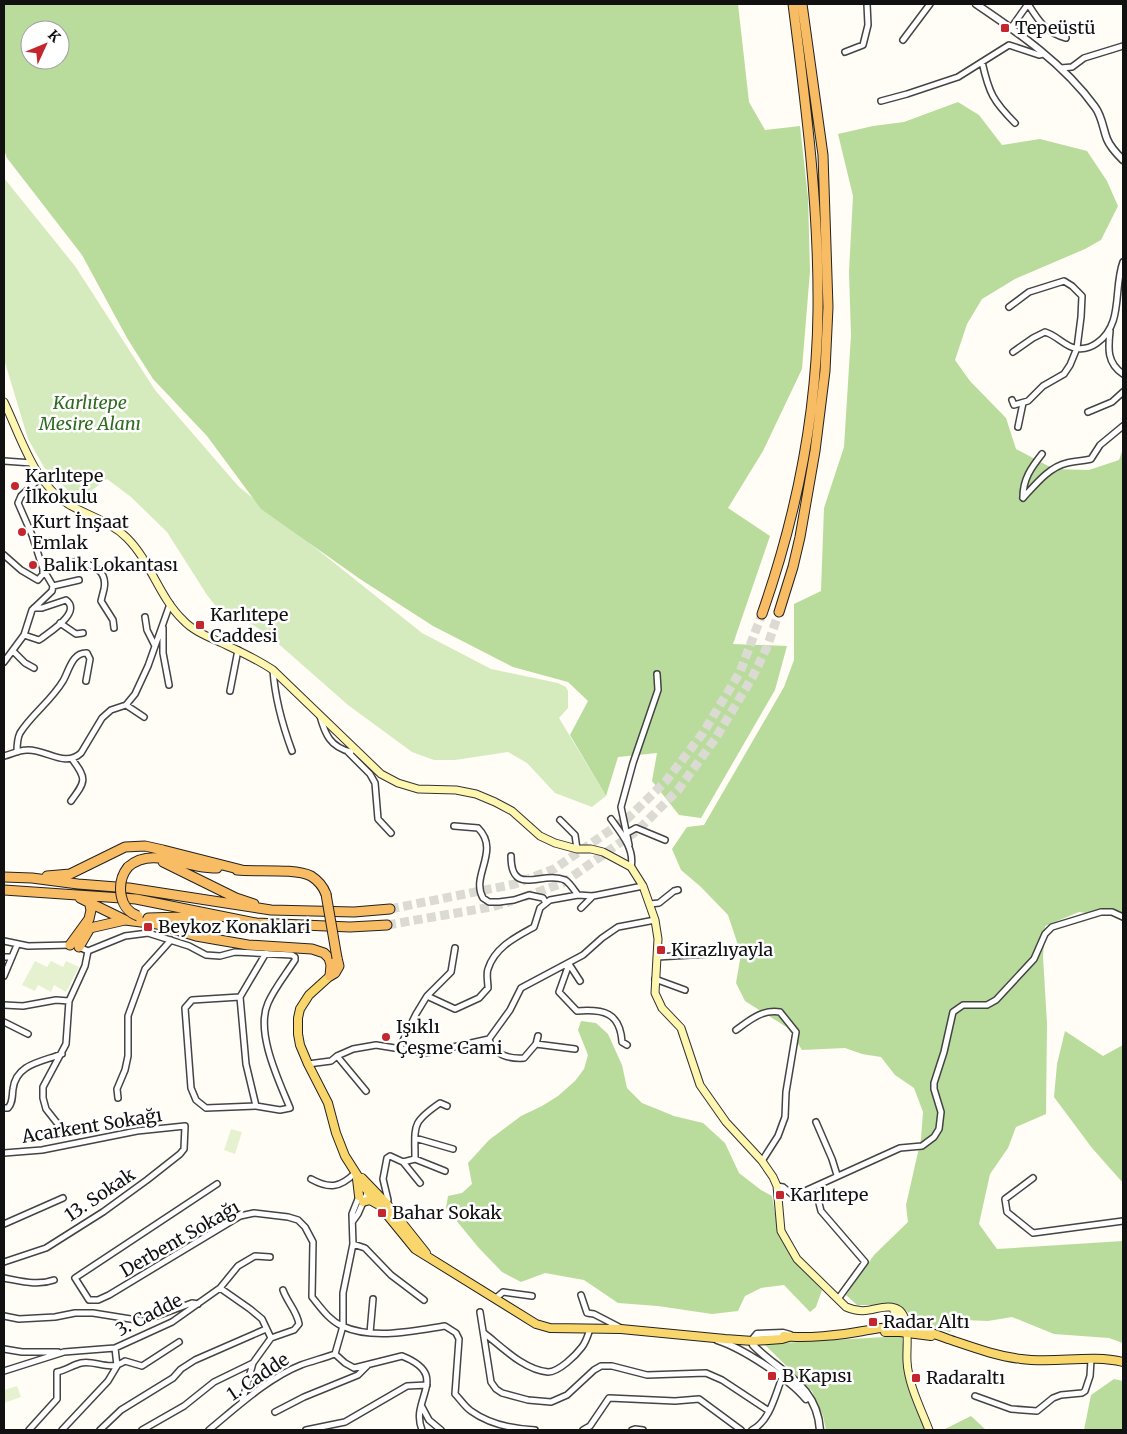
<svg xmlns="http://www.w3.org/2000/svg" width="1127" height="1434" font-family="Merriweather,serif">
	<rect width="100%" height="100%" fill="#fffdf5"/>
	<path fill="#d5ebbd" d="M4 178 75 266 155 390 239 487 422 633 491 669 558 683 566 687 568 691V708L559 718 606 796 592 807 555 793 527 763 508 752 455 760H434L412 752 348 705 273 639 255 626 218 609 207 595 167 532 131 497 107 479 88 493 76 498 44 467 28 439 4 359Z"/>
	<path fill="#b9dc9c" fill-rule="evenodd" d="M4 4H738L749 102 765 130 800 126 808 198 810 271 802 369 763 451 728 508 770 536 733 644 787 646 775 690 701 818 679 815 652 781 657 753 618 757 606 796 570 735 588 701 568 682 513 667 433 626 360 579 261 509 207 436 153 379 127 338 82 255 7 158 4 150ZM30 30H60V60H30Z
		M958 102 979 115 1002 145 1040 139 1087 151 1107 181 1118 206 1101 240 1085 249 1015 279 982 299 967 324 955 360 970 381 1006 418 1016 449 1054 469 1089 470 1119 460 1123 449V914L1109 916 1079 912 1045 926 1043 957 1047 1023 1046 1114 1016 1127 1008 1148 990 1174 979 1224 997 1249 1123 1241V1343L1109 1338 1054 1334 1012 1317 988 1321 963 1320 950 1332 920 1324 900 1305H857L846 1295 874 1255 908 1222 906 1205 921 1139 923 1112 914 1088 895 1075 881 1057 862 1054 845 1048 802 1050 788 1028 745 1001 736 983 741 954 728 915 701 887 681 870 672 849 687 827 704 825 784 687 794 660V604L821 591 824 508 844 447 851 335 849 272 853 196 838 134 873 126 904 122Z
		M581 1021 596 1023 608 1034 622 1065 627 1088 642 1103 674 1116 703 1123 725 1143 739 1173 761 1190 772 1196 778 1230 792 1256 822 1290 816 1307 810 1312 784 1285 761 1288 745 1296 738 1311 712 1314 658 1306 618 1303 584 1280 545 1273 521 1282 502 1272 478 1247 446 1208 448 1196 462 1193 472 1184 468 1163 489 1140 521 1116 542 1106 558 1096 575 1081 584 1069 588 1055 578 1030Z
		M1065 1031 1103 1056 1123 1045V1183L1092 1148 1054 1097 1057 1064Z
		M902 1336 907 1380 930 1430H826L823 1416 812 1391 764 1344Z
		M1114 1379 1123 1381V1430H1084L1091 1395Z
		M971 1416 986 1430H943Z"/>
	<path fill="#e6f2cf" d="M35 961 47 967 51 961 63 967 66 961 79 967 66 992 54 985 51 992 38 985 35 991 22 985Z
		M231 1129 242 1132 235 1154 224 1150Z
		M17 1386 21 1397 4 1403V1390Z"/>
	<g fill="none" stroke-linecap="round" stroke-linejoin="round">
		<path stroke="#dbdad3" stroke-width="9" stroke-dasharray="9 4.5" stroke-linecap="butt" d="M524 897 563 883 638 830 678 790 715 739 752 678 767 647 779 612
			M390 909 515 884 554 869 628 818 666 781 703 733 740 672 762 614
			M387 925 491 907 512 901"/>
		<defs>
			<path id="minor" d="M1011 28 1028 4C1038 20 1046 33 1066 38
				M903 40 930 4
				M845 52 863 45 868 25 867 4
				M982 62C989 93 993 101 1015 123
				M1061 68 1072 67 1084 58 1123 46
				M881 101 907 94 958 77 1009 45 1039 55 1043 54
				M1009 307 1029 292 1064 281 1072 286 1082 296 1081 317 1077 348 1070 365 1064 374 1043 386 1028 401 1014 405 1012 400
				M1110 331C1108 349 1107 363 1123 374
				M1013 352 1033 338 1045 332C1056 335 1066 347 1075 348 1084 350 1090 348 1097 343 1124 324 1113 289 1123 262
				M1088 412 1112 402 1123 392
				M1018 427 1023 403
				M4 461 32 463
				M1023 497C1023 479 1031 468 1042 454
				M1023 498C1035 485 1049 467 1067 463 1075 461 1083 461 1091 459L1100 445 1123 426
				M4 555 21 570 38 580 43 574V569L62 567 77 561C92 565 108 570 104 589 103 593 102 597 101 601L113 620 114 628
				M53 586 79 580
				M145 617 147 630 155 646
				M60 623 76 634 83 633
				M163 628V653L169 685
				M24 635 39 640 42 638C51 631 82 612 66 600L42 608H34
				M13 651 25 663 34 668
				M4 662 24 635 32 610 52 591 53 586 43 569 32 535 18 503 21 496 40 478
				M273 670C275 699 282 724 292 751
				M230 691 238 650
				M126 705 144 717
				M320 716C325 734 330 747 351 752
				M17 752C17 745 17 739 20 733 32 714 51 701 63 681 69 671 72 652 87 653L90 659 86 681
				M348 752 370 774 375 783 378 819 391 833
				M4 756C12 754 19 750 27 750 46 749 65 768 81 753L102 718 111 710 126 705 135 694 148 666 170 604
				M71 801C86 781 87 779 72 759
				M611 819C621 833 635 849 631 867
				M560 820 575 835 577 849
				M454 826 478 828C501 851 470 876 483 898L489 902H499L514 900 529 895 543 898 546 903
				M627 833 636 828 665 840
				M629 845 621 807 633 763 658 690 657 674
				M511 856C511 898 542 870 565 880 570 883 574 890 578 895
				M650 904 659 903 674 891 678 890
				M581 908 593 896
				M4 941 28 946 70 945
				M79 947 88 951 125 936 148 933 189 946 206 955 220 956 235 952 292 955 295 957V960C286 974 274 989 268 1003 255 1032 279 1081 290 1108L280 1110 256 1106 206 1108 196 1100 191 1088 185 1008 192 1000 240 997
				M4 957H12
				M657 957 708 954
				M569 964 559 992 577 1011C603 1009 620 1012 622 1042L627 1045
				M569 964 580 981
				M4 976 17 945
				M655 979 685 990
				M427 996 451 972 455 948
				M4 1005 23 1006 56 1000 69 1001
				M4 1022 28 1034
				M736 1030C750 1020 762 1009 780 1012L796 1032 786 1092 785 1117 778 1136 762 1161
				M489 1039C492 1055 510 1059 524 1058L536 1044 538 1036
				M536 1044 575 1049
				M399 1049 416 1014 427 996 455 1009 479 998 488 988C488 982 486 974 488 969 495 947 516 937 534 927L540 908 550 900 578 895 593 896 643 886
				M337 1056 366 1091
				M308 1064 331 1061 337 1056 353 1049 376 1045 426 1053 489 1039 510 1010 521 988 583 955 602 938 618 927 655 920
				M118 1098 117 1089 125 1070 128 1056V1016L145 969 171 940
				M256 1106 246 1064 240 997 266 953
				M4 1108H8C13 1103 12 1096 13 1089 16 1064 41 1062 62 1054
				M816 1122 832 1159 837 1175
				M61 1128 46 1109 43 1098V1087L66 1044 69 1001 85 966 88 951
				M415 1138 453 1149
				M4 1153 42 1150 137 1131 185 1126 184 1149 180 1154 147 1180 103 1212 46 1248 4 1262
				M415 1159 445 1171
				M403 1162 420 1183
				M1033 1178 1005 1199 1007 1212 1033 1233 1123 1221
				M311 1179C329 1189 340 1188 355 1173
				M217 1184 75 1278 89 1300H98L109 1295 240 1216 254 1213 288 1217 298 1220 305 1227 313 1242 312 1297C321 1308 329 1320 342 1326 373 1340 413 1331 445 1326L456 1333 459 1339 455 1394C460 1399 465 1407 471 1411 489 1424 513 1429 535 1430
				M822 1184C817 1192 818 1202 821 1211L865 1262 838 1299
				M777 1186 783 1187 794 1196 900 1148 922 1146 934 1137 939 1129 941 1112 934 1089V1083L944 1052 953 1012 963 1005H987L996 1000 1034 959 1045 934 1052 927 1101 912H1112L1123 917
				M387 1204 388 1200 383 1179 387 1158 390 1156 403 1162 415 1159C415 1125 411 1123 440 1103L447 1106
				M353 1221 358 1214 368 1191
				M4 1224 63 1198
				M353 1244 365 1248 391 1275 424 1300
				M4 1278C21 1281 37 1286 54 1280
				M220 1288 238 1266 255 1256 270 1257
				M581 1295 587 1313 594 1314 621 1328
				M496 1298 503 1292 532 1296
				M480 1312 491 1382 496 1389 502 1393 528 1400 551 1402 567 1395 594 1370 601 1366H612L647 1375 706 1373 722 1380 769 1411
				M4 1316 19 1319 55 1317 75 1313H93L143 1321 192 1303 198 1304
				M370 1333 373 1299
				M484 1333C502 1347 524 1370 548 1372 559 1372 576 1355 582 1347 586 1342 588 1335 590 1329
				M271 1338 294 1330 299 1324C297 1311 287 1302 283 1290
				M4 1349 22 1352H58
				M335 1354 345 1363 354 1368 402 1356C452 1376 409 1399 422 1430
				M4 1371 64 1352 115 1348 172 1322 220 1288 250 1309 262 1319 271 1338 253 1363 242 1402
				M975 1396 1011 1409 1037 1411 1053 1398 1061 1395 1082 1393 1085 1391 1090 1376 1091 1360
				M422 1407 429 1420 441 1430
				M275 1412 304 1397 358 1375 367 1366
				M29 1430 57 1399V1372C66 1370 73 1365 81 1363 97 1360 109 1372 125 1361L142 1366 179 1342
				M62 1430 108 1381 117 1366 115 1348
				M100 1430 121 1410 173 1378 181 1369 195 1360 266 1329
				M142 1430 184 1406 214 1382 253 1363
				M209 1430C237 1407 268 1378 301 1365 312 1361 324 1358 335 1354L343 1326V1293L353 1244 352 1214 360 1194
				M306 1430 345 1422 407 1386 427 1385
				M583 1430 590 1426 609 1398 675 1401 699 1399 741 1430
				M632 1430 635 1429 643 1430
				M752 1430C770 1421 775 1395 782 1378"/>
			<path id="tertiary" d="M976 4C1019 33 1064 64 1095 107 1102 116 1103 129 1107 139 1110 147 1118 155 1123 160
				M790 1335 783 1333 757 1334 753 1339V1345C780 1373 817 1384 820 1430
				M717 1340C742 1348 790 1379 806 1399"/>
			<path id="secondary" d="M4 402C21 437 33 482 68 504 88 516 110 521 127 538 151 562 159 597 183 620 193 631 209 637 222 643 239 651 257 659 273 670L381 774 398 783 418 789 456 790 476 794 495 802 512 811 540 836 555 843 577 849H591L603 852 631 867 643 886 655 920 658 939 655 993 662 1008 681 1028 700 1085 726 1122 762 1161 773 1177 777 1186 781 1231 797 1259 846 1307C869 1317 879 1303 895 1308 912 1313 906 1347 907 1361 908 1384 921 1409 929 1430
				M893 1327 897 1318 894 1311"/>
			<path id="primary" d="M330 976 309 995 300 1009 298 1018V1034L300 1045 308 1064 328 1103 336 1133 345 1156 366 1189 415 1249 536 1324 550 1328 621 1329 725 1339 753 1341 782 1339 789 1337
				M362 1178 387 1204 426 1253
				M357 1179 359 1196
				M363 1202 370 1200 377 1204
				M885 1332H900L931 1336
				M784 1336C803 1339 843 1335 863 1331 876 1329 888 1326 901 1327 918 1327 932 1333 948 1339 972 1347 996 1356 1021 1359 1055 1364 1090 1354 1123 1362"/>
			<path id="trunk" d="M779 612 793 567 800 537 815 451 825 371 828 307 823 155 802 4
				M762 614C796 517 817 413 818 310 819 207 806 105 793 4
				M163 862 236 898 254 904
				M128 867C148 849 174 862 197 866 203 867 210 868 217 868
				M237 870C256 872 295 868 311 876 319 881 323 886 326 894
				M47 876 70 874 125 847 145 846 163 850 242 870
				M4 877 32 878 78 884 129 888 271 910 354 912 390 909
				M4 890 136 899 256 923 350 927 387 925
				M80 898 125 920 157 924 196 936 248 945 312 949 324 953 329 958 331 965 330 976
				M148 918 182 917 215 920
				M70 945 89 919 91 910 89 901
				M79 947 90 928 125 920
				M330 976 335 973 339 966 337 958"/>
		</defs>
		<use href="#minor" stroke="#444" stroke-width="8"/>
		<use href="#tertiary" stroke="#444" stroke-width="9"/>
		<use href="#secondary" stroke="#333" stroke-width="9"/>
		<use href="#primary" stroke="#222" stroke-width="10"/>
		<use href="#trunk" stroke="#222" stroke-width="11"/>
		<use href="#minor" stroke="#fff" stroke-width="5"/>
		<use href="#tertiary" stroke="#fff" stroke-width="6"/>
		<use href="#secondary" stroke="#fff6b0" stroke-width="7"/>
		<use href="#primary" stroke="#f9d66b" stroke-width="8"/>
		<use href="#trunk" stroke="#f7bc64" stroke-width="9"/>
		<defs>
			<path id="trunk-bridge" d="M128 867C116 882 118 909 138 916
				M326 894 337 958"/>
		</defs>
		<use href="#trunk-bridge" stroke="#222" stroke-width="11" stroke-linecap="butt"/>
		<use href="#trunk-bridge" stroke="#f7bc64" stroke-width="9"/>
	</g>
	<g fill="#c4262e" stroke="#fff" stroke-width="2">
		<rect x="1000" y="23" width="10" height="10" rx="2.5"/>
		<circle cx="15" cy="486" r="5"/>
		<circle cx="22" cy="532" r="5"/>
		<circle cx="33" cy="565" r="5"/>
		<rect x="195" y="620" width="10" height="10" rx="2.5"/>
		<rect x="143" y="922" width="10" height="10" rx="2.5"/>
		<rect x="656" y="945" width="10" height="10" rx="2.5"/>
		<circle cx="386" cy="1037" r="5"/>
		<rect x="775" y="1190" width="10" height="10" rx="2.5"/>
		<rect x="377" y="1208" width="10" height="10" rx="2.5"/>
		<rect x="868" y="1317" width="10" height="10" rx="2.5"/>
		<rect x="767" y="1371" width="10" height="10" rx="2.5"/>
		<rect x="911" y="1373" width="10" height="10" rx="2.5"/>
	</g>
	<g text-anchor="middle" stroke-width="5" stroke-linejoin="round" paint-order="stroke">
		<g font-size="18" fill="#111" stroke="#fff" text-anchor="start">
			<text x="1015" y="34">Tepeüstü</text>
			<text x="25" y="482">Karlıtepe<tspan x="25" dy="21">İlkokulu</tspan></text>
			<text x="32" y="528">Kurt İnşaat<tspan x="32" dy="21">Emlak</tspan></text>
			<text x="43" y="571">Balık Lokantası</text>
			<text x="210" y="621">Karlıtepe<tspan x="210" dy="21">Caddesi</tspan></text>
			<text x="158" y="933">Beykoz Konaklari</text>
			<text x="671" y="956">Kirazlıyayla</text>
			<text x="396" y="1033">Işıklı<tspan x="396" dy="21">Çeşme Cami</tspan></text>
			<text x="790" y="1201">Karlıtepe</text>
			<text x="392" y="1219">Bahar Sokak</text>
			<text x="883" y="1328">Radar Altı</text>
			<text x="782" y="1382">B Kapısı</text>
			<text x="926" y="1384">Radaraltı</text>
		</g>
		<g font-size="18" font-style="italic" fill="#2f6b1f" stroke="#fff">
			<text x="90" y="409">Karlıtepe<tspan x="90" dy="21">Mesire Alanı</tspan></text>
		</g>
		<g font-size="18" fill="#111" stroke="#fff">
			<text transform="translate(92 1126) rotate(-9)" y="6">Acarkent Sokağı</text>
			<text transform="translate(100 1195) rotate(-34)" y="6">13. Sokak</text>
			<text transform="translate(180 1239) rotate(-30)" y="6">Derbent Sokağı</text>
			<text transform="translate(149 1315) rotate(-27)" y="6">3. Cadde</text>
			<text transform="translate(258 1377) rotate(-34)" y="6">1. Cadde</text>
		</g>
	</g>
	<rect width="1127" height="1434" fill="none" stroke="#111111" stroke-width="10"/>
	<g transform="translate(45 45) rotate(46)"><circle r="24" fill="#ffffff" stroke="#a0a0a0"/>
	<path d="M0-4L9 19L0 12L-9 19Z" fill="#c4262e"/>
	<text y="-8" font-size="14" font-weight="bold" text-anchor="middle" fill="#111111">K</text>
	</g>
</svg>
